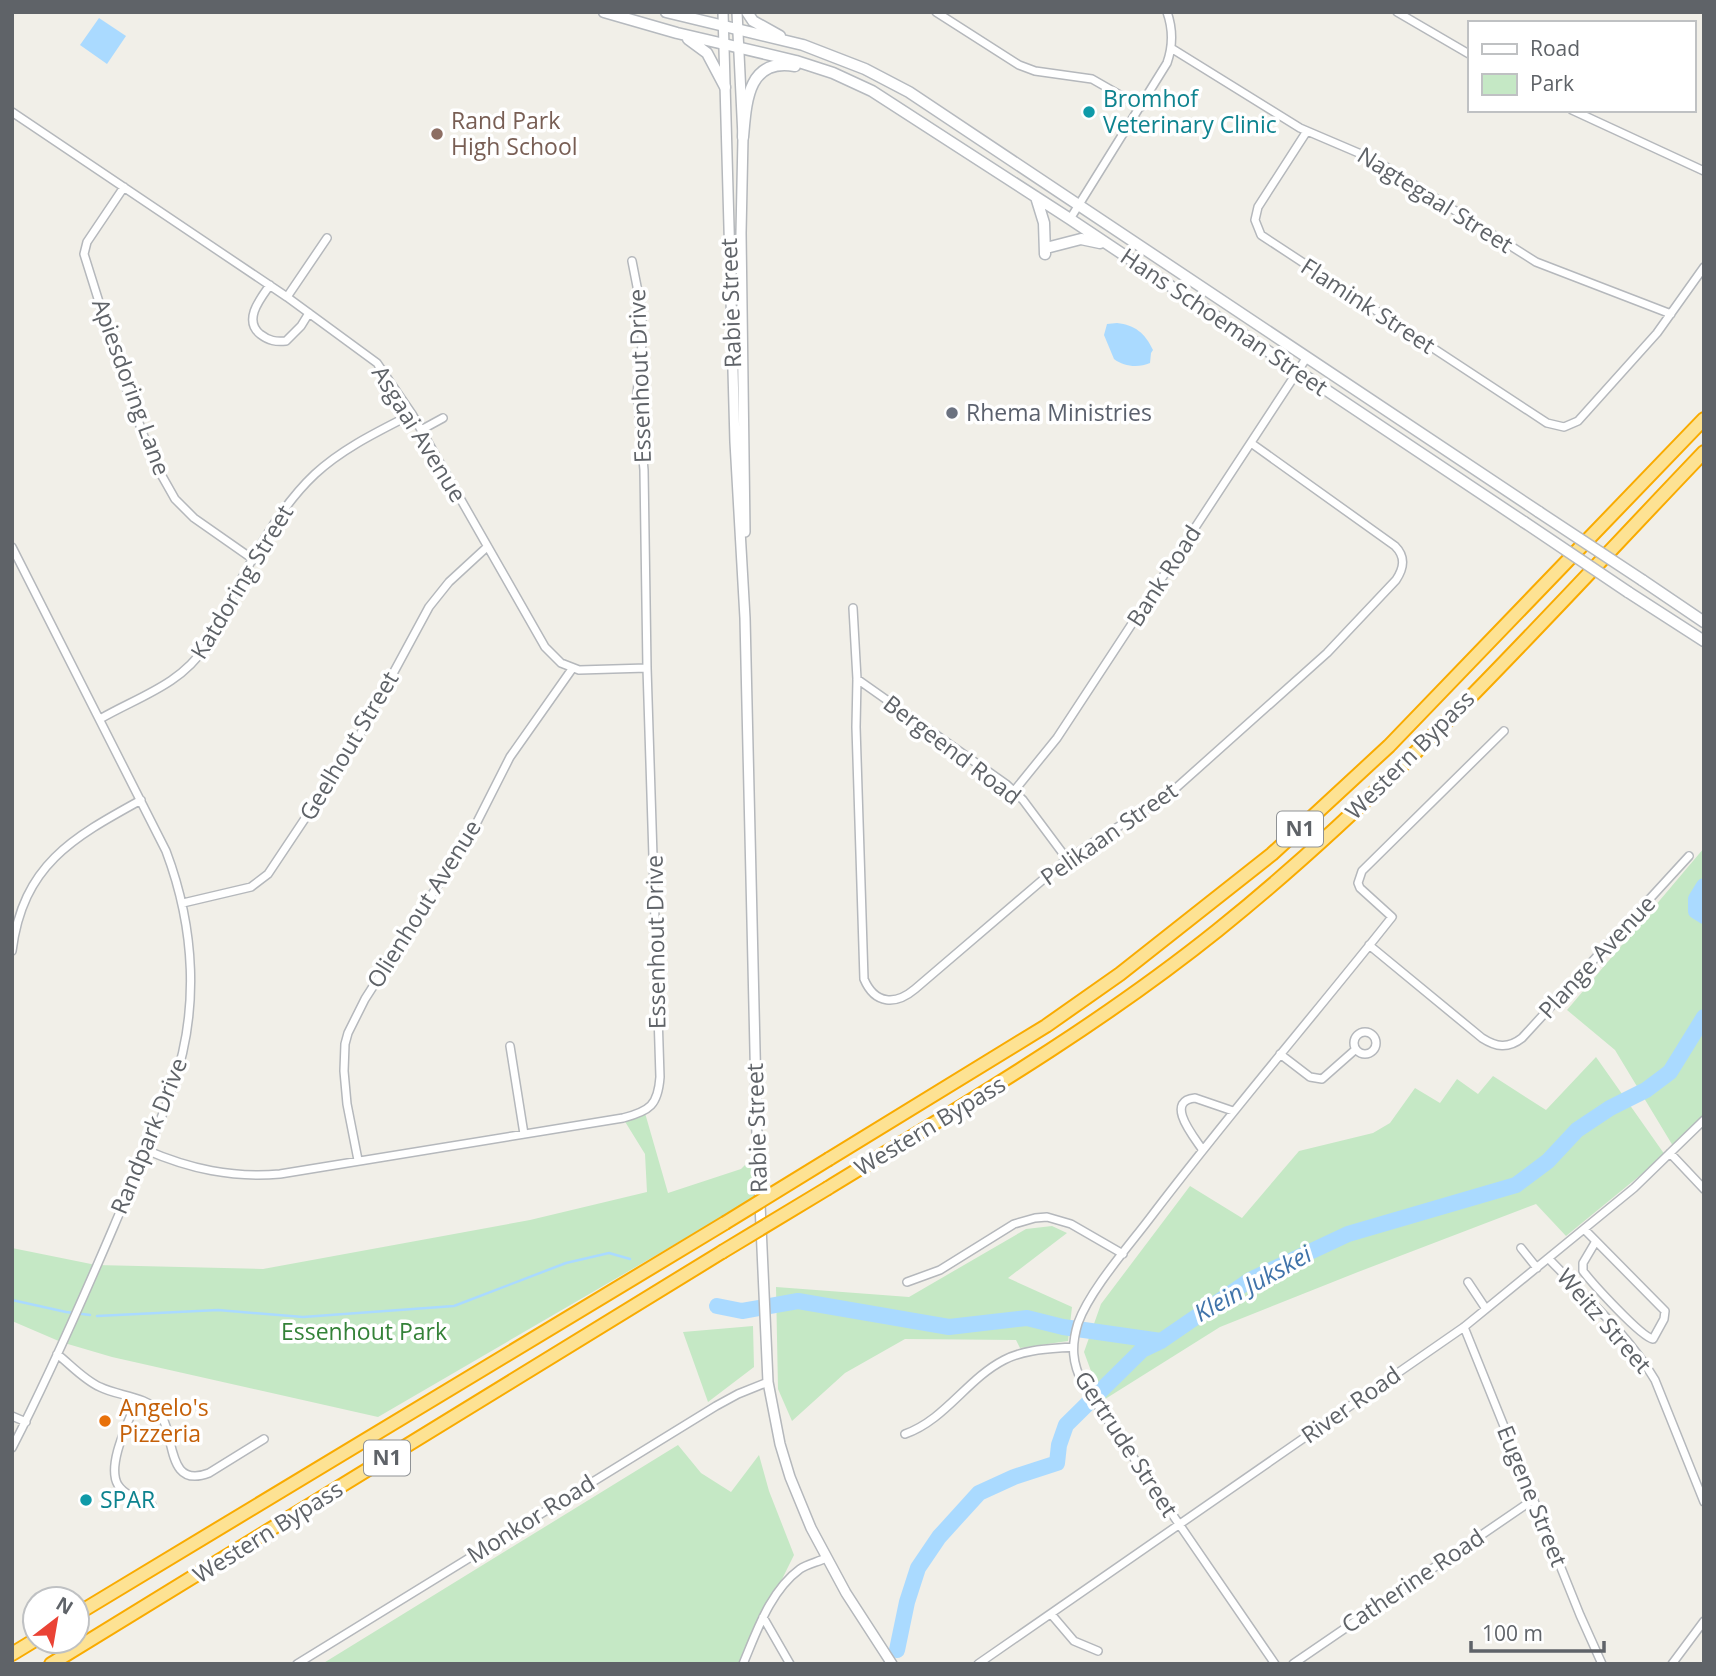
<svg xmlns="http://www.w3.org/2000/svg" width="1716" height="1676" font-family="'Open Sans',sans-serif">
	<rect width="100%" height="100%" fill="#f1efe8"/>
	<path fill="#c5e8c5" d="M1704 848V1116L1673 1146 1615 1050 1567 1010Z
		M1596 1057 1665 1155 1566 1236 1536 1204 1358 1272 1220 1327 1102 1401 1084 1352 1101 1304 1190 1186 1242 1218 1299 1151 1373 1133 1390 1123 1415 1088 1440 1103 1457 1079 1478 1094 1493 1076 1546 1110Z
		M645 1113 668 1193 741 1169 757 1153 763 1193 378 1417 112 1357 61 1342 12 1321V1248L96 1265 263 1269 530 1220 647 1192 645 1154 624 1120Z
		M1052 1226 1067 1233 1008 1278 1072 1307 1068 1341 1020 1348 1016 1340 905 1339 845 1373 792 1421 778 1389 776 1287 909 1297 1026 1229Z
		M753 1326 754 1367 708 1402 683 1332Z
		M678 1445 701 1473 731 1492 759 1455 769 1491 794 1555 740 1664H322Z"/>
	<path fill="#aadaff" d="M99 18 126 36 107 64 80 45Z
		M1117 323C1135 325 1145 333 1153 350L1151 353 1150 363C1139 368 1124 367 1114 359L1104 335 1107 324Z"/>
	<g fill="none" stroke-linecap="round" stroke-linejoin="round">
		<path stroke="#aadaff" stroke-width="2.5" d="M12 1300 66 1312 90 1315
			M97 1316 218 1310 303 1317 454 1306 566 1263 609 1253 630 1259"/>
		<path stroke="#aadaff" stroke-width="16" d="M1704 886 1696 899V911L1704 916
			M717 1306 742 1311 798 1301 949 1327 1027 1318 1063 1327 1161 1341
			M897 1650 907 1602 918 1568 939 1537 979 1493 1014 1477 1057 1463 1059 1445 1066 1425 1142 1350 1161 1341 1250 1280 1348 1234 1516 1185 1548 1161 1577 1130 1610 1108 1646 1090 1670 1072 1704 1017"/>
		<defs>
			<path id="minor" d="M936 12 1019 65 1035 71 1092 79 1141 107
				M1397 12 1469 54
				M1171 48 1300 128 1375 160 1536 262 1671 314
				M1572 110 1704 171
				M12 112 287 297 377 363 412 414 545 647 561 663 579 670 647 668
				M1307 131 1258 207 1255 220 1261 235 1547 423 1564 427 1578 421 1657 333 1704 267
				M124 187 87 242 84 254 125 385 149 450 162 476 175 499 194 518 254 560
				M1070 219 1167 63C1173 46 1173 29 1167 12
				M270 285C260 299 243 320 260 334 269 341 276 342 286 341L301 326 309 313
				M287 297 327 238
				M421 430 443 418
				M12 547 166 851C195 928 200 1011 172 1089 156 1136 133 1181 114 1226 82 1301 49 1376 12 1448
				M853 608 857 679 856 727 864 979C875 1005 896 1005 915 989L1067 859 1167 796 1327 653 1396 580C1404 568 1406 557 1395 546L1251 443
				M857 679 1006 784 1023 800 1067 859
				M100 719C138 697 180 685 205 647 237 590 268 518 315 474 343 448 379 431 412 414
				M1014 791 1057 738 1307 357
				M183 903 251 887 268 874 356 742 429 607 449 582 487 547
				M1369 945 1482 1038C1496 1047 1508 1049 1522 1038L1689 856
				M12 951C23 865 72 838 141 800
				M1354 1043a11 11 0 1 1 22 0a11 11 0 1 1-22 0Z
				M510 1046 524 1134
				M1280 1054 1310 1077 1322 1079 1356 1049
				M1202 1149C1194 1137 1164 1101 1195 1098L1233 1111
				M146 1150C190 1169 232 1178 280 1174L623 1118C650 1111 658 1105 660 1077L647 668 644 470 637 394 642 344V312L632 261
				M1670 1153 1704 1189
				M358 1160 347 1104 344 1071 345 1044 348 1033 365 999 472 832 510 757 572 669
				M1584 1229 1665 1311 1664 1319 1653 1339C1641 1337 1592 1283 1583 1271V1263L1596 1241
				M1521 1248 1537 1268
				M1549 1259C1585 1297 1628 1334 1655 1380L1704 1502
				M907 1282 940 1270 1014 1224 1035 1218 1047 1217 1071 1224 1123 1254
				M1468 1282 1486 1309
				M1464 1327 1580 1615 1602 1664
				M57 1354C71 1365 84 1380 100 1387 118 1396 146 1396 159 1412 176 1433 165 1490 209 1473L264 1439
				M137 1400C129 1421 106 1465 118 1485 125 1496 141 1500 152 1505
				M12 1416 26 1422
				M905 1434C945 1420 967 1379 1004 1360 1025 1349 1050 1349 1073 1347
				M1051 1614 1074 1641 1098 1651
				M763 1617 790 1664
				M297 1664 716 1406 738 1394 768 1382
				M743 1664C757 1631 770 1591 800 1569 807 1564 818 1562 826 1558
				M978 1664 1464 1327 1634 1188 1704 1120
				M1275 1664 1083 1384C1072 1363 1071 1346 1078 1323 1090 1290 1128 1247 1150 1218 1228 1115 1312 1018 1392 917L1360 888 1358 883 1362 871 1504 731
				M1293 1664 1534 1499
				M1672 1664 1704 1621"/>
			<path id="tertiary" d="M723 12 735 442 745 618 757 1137 768 1382 780 1444 790 1477 811 1528 846 1593 892 1664
				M737 12 743 137 741 233 745 532"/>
			<path id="secondary" d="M604 12 677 33 796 61 833 73 872 91 1070 219 1524 522
				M666 12 803 45 865 69 909 92 1539 512
				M747 12 753 21 780 36
				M688 39 707 53 725 87
				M743 137C746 104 747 57 795 66
				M1036 197 1044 223 1045 254
				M1050 247 1081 239 1100 243
				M1642 580 1704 622
				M1628 592 1704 641"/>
			<path id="motorway" d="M829 1159 1046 1026 1120 974 1272 854 1389 746 1704 419
				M828 1188C962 1106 1096 1028 1218 930 1396 787 1547 616 1704 452
				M77 1614 725 1223
				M12 1654 35 1640
				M51 1664 722 1252"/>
		</defs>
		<use href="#minor" stroke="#b5b8bc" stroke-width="10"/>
		<use href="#tertiary" stroke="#b5b8bc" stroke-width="12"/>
		<use href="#secondary" stroke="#b6babf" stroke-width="13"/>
		<use href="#motorway" stroke="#f9ab00" stroke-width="16"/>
		<use href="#minor" stroke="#fff" stroke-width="7"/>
		<use href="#tertiary" stroke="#fff" stroke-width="9"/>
		<use href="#secondary" stroke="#fff" stroke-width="10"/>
		<use href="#motorway" stroke="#fde293" stroke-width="12"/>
		<defs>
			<path id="secondary-bridge" d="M1539 512 1642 580
				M1524 522 1628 592"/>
			<path id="motorway-bridge" d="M725 1223 829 1159
				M722 1252 828 1188"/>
		</defs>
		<use href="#secondary-bridge" stroke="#b6babf" stroke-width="13" stroke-linecap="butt"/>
		<use href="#motorway-bridge" stroke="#f9ab00" stroke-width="16" stroke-linecap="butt"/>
		<use href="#secondary-bridge" stroke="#fff" stroke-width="10"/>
		<use href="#motorway-bridge" stroke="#fde293" stroke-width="12"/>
	</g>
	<g fill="#0f9aa8" stroke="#fff" stroke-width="2.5">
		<circle cx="1089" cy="112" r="7"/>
		<circle cx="86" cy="1500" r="7"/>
	</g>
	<circle fill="#8d6e63" stroke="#fff" stroke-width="2.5" cx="437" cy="134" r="7"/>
	<circle fill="#6b7280" stroke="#fff" stroke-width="2.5" cx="952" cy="413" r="7"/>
	<circle fill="#e8710a" stroke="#fff" stroke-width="2.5" cx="105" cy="1421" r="7"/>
	<g text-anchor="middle" stroke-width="7" stroke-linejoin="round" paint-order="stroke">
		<g fill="#fff" stroke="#8f9295" stroke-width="2">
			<rect x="1277" y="811.5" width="46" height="35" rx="5"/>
			<rect x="364" y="1440.5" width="46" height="35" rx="5"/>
		</g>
		<g font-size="21" font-weight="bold" fill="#5f6368">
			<text x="1300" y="836">N1</text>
			<text x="387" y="1465">N1</text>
		</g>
		<g font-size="23" fill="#0d838f" stroke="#fff" text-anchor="start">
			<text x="1103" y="107">Bromhof<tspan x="1103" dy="26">Veterinary Clinic</tspan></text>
			<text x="100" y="1508">SPAR</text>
		</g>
		<g font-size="23" fill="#785e54" stroke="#fff" text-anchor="start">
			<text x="451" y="129">Rand Park<tspan x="451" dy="26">High School</tspan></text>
		</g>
		<g font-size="23" fill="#5f6368" stroke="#fff">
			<text transform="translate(1435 200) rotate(32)" y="8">Nagtegaal Street</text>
			<text transform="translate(731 303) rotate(-92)" y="8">Rabie Street</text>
			<text transform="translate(1368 306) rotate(33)" y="8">Flamink Street</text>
			<text transform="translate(1224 322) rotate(34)" y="8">Hans Schoeman Street</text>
			<text transform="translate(640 376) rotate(-92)" y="8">Essenhout Drive</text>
			<text transform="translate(131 387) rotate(70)" y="8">Apiesdoring Lane</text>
			<text transform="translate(419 434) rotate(58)" y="8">Asgaai Avenue</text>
			<text transform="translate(1164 576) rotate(-57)" y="8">Bank Road</text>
			<text transform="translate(242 582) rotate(-59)" y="8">Katdoring Street</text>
			<text transform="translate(349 746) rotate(-59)" y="8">Geelhout Street</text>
			<text transform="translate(952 750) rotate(37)" y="8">Bergeend Road</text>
			<text transform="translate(1410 755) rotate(-45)" y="8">Western Bypass</text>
			<text transform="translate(1109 834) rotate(-35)" y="8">Pelikaan Street</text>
			<text transform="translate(424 904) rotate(-58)" y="8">Olienhout Avenue</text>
			<text transform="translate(656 942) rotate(-91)" y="8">Essenhout Drive</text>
			<text transform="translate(1597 957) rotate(-47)" y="8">Plange Avenue</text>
			<text transform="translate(930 1126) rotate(-31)" y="8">Western Bypass</text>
			<text transform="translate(757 1128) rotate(-92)" y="8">Rabie Street</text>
			<text transform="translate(149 1136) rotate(-68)" y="8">Randpark Drive</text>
			<text transform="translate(1604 1321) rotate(49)" y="8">Weitz Street</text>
			<text transform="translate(1351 1405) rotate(-35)" y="8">River Road</text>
			<text transform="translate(1126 1444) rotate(57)" y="8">Gertrude Street</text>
			<text transform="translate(1532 1496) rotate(68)" y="8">Eugene Street</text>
			<text transform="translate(531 1519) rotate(-32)" y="8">Monkor Road</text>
			<text transform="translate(268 1532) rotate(-32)" y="8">Western Bypass</text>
			<text transform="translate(1413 1581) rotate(-34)" y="8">Catherine Road</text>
		</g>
		<g font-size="23" fill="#5b616d" stroke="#fff" text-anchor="start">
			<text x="966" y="421">Rhema Ministries</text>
		</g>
		<g font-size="23" fill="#348238" stroke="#fff">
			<text x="364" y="1340">Essenhout Park</text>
		</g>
		<g font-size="23" fill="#c56008" stroke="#fff" text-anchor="start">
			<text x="119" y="1416">Angelo's<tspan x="119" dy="26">Pizzeria</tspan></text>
		</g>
		<g font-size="24" font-style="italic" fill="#4174aa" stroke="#fff">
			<text transform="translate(1253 1284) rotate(-29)" y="8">Klein Jukskei</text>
		</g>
	</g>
	<rect width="1716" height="1676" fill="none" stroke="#5f6368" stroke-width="28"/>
	<rect x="1468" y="21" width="228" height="91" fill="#ffffff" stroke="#bfc1c3" stroke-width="2"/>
	<rect x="1482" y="44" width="35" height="10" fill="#ffffff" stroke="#bfc1c3" stroke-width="2"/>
	<text x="1530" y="56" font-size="21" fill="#5f6368">Road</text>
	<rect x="1482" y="74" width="35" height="21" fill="#c5e8c5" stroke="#bfc1c3" stroke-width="2"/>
	<text x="1530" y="91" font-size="21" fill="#5f6368">Park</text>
	<g transform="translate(56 1620) rotate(31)"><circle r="33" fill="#ffffff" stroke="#bfc1c3" stroke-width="2"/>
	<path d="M0-5L12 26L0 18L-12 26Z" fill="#ea4335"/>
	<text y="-10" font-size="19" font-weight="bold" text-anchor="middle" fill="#5f6368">N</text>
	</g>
	<path d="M1471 1641v10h133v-10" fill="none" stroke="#5f6368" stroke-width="3.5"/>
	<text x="1482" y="1641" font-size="21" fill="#5f6368" stroke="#ffffff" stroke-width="5" paint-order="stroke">100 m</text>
</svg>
